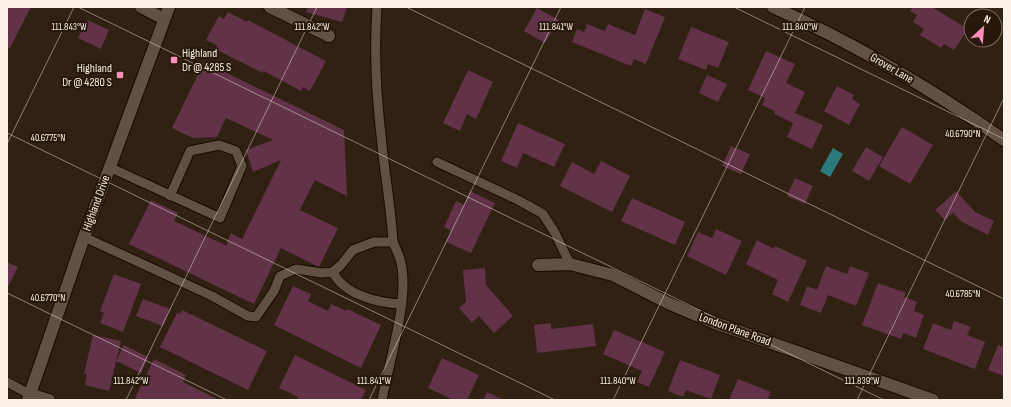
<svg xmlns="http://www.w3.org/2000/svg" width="1011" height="407" font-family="'Sofia Sans Condensed',sans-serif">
	<rect width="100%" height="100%" fill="#302113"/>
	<path fill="#2d797b" d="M833 148 843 154 830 177 820 171Z"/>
	<path fill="#613248" d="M7 7H31L10 48 7 47Z
		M308 7H347L342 22 306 12Z
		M913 7H932L968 29 954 50 944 44 941 48 920 35 924 29 913 22 917 15 910 11Z
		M537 8 559 20 545 43 524 31Z
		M645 9 665 17 646 64 634 59 631 66 572 42 577 29 584 32 587 24 605 31 608 24 635 35Z
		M228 12 247 22 248 20 326 61 310 91 303 87 301 91 264 71 263 73 215 49 217 45 206 40 219 16 224 19Z
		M87 20 109 30 101 49 78 38Z
		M691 27 729 42 718 68 708 64 706 70 678 59Z
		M766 51 795 64 786 83 805 92 795 113 823 125 812 149 787 137 793 123 774 114 775 111 762 105 765 98 748 90Z
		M204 62 344 130 347 196 315 180 300 210 338 228 319 267 281 248 254 304 129 244 151 200 178 213 174 221 227 246V242L231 233 242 239 281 160 253 172 246 150 273 140 226 118 217 137 193 138 172 128Z
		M468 70 493 82 476 119 467 114 460 131 443 123Z
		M707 75 727 84 718 102 699 93Z
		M837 86 854 95 852 99 860 104 849 125 824 111Z
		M518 123 565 144 554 167 523 153 517 168 501 161Z
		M902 127 933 145 910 184 879 166Z
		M731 146 750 154 741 174 722 166Z
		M866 147 883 157 869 181 852 171Z
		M601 161 630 176 612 212 560 186 572 162 594 174Z
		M795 178 813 186 805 204 787 196Z
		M470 191 495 203 471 253 446 242 451 231 444 227 456 201 464 205Z
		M956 191 975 212 994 221 988 235 962 222 953 213 945 220 935 210Z
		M632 198 685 222 675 245 621 221Z
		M716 229 742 241 726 275 687 256 698 232 712 238Z
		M757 240 774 249 775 246 807 261 788 302 772 294 778 280 746 264Z
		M7 262 18 267 7 289Z
		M826 266 847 274 850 266 869 273 856 306 828 295 821 313 800 305 807 286 817 290Z
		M485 268 486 285 513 316 494 333 479 316 472 323 459 308 466 302 463 270Z
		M114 274 141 284 123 332 100 323 104 313 100 311Z
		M878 283 906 293 904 297 917 302 914 311 924 315 916 338 903 333 901 339 862 325Z
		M293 286 311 294 308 301 328 311 331 304 346 311 347 309 381 325 361 368 274 325Z
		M143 299 170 309 163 326 136 316Z
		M182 310 267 351 248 390 160 347 177 313 180 314Z
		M954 321 971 327 967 335 985 342 975 369 923 349 933 323 951 330Z
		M551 323V329L593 324 596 346 537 353 534 325Z
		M614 330 665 352 649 387 637 382 642 371 603 354Z
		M93 335 121 341 109 391 85 385 87 374H84Z
		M124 345 148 357 141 373 116 361Z
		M998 345 1004 347V376L988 370Z
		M295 355 366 390 361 400H297L298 397 279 388Z
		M442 358 479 375 467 400H454L428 388Z
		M154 359 186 375 183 382 219 400H138L135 398Z
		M680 360 720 375 711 399 686 390 683 397 668 391Z
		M738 379 771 392 768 398 773 400H729Z
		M487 392 504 400H483Z"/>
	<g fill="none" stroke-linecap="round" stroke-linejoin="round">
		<defs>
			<path id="lane" d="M377 7C374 50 376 92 381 135 384 171 391 206 393 242
				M437 162 518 200 543 214 555 233 570 264
				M109 167 220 218 242 166 236 151 219 145 190 151 170 196
				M84 237 212 296 248 316 256 317 274 291 280 276 296 269 322 273 333 272 341 265 353 250 374 242H393C395 247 398 253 400 259 411 295 389 361 382 400
				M333 272C344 295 378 303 402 304
				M7 382 29 394"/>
			<path id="street" d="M141 7 164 19
				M270 7 329 36
				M773 7C856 44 930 88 1004 140
				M538 265 570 264 613 275 668 303 715 323 933 400"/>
			<path id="secondary" d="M29 394 49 400
				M28 400 84 237 169 7"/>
		</defs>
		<use href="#lane" stroke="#170a01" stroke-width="11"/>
		<use href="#street" stroke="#170a01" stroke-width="14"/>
		<use href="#secondary" stroke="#170a01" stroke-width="14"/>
		<use href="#lane" stroke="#625142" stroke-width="9"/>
		<use href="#street" stroke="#625142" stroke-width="12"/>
		<use href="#secondary" stroke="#625142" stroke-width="12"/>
	</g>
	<path fill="none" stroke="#fbf1e8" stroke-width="1" stroke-opacity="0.45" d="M78 7 884 400M406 7 1004 299M734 7 1004 139M7 133 555 400M7 144 74 7M7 293 227 400M126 400 317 7M369 400 561 7M613 400 805 7M857 400 1004 98"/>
	<g fill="#ff8eba" stroke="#26180a" stroke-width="1.5">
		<rect x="170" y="56" width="8" height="8" rx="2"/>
		<rect x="116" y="71" width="8" height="8" rx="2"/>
	</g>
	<g text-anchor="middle" stroke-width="4" stroke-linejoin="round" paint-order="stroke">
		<g font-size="12" fill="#fbf1e8" stroke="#26180a" text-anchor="start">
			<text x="182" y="57">Highland<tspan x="182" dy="14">Dr @ 4285 S</tspan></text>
			<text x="112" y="72" text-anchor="end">Highland<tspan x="112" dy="14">Dr @ 4280 S</tspan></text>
		</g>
		<g font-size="12" fill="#fbf1e8" stroke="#26180a">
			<text transform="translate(892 68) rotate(30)" y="4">Grover Lane</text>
			<text transform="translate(96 203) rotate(-70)" y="4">Highland Drive</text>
			<text transform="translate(735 329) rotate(20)" y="4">London Plane Road</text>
		</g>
	</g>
	<g font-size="10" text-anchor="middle" fill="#fbf1e8" stroke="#26180a" stroke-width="4" stroke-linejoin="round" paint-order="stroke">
		<text x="556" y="30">111.841°W</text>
		<text x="69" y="30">111.843°W</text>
		<text x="312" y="30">111.842°W</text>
		<text x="800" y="30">111.840°W</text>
		<text x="963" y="137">40.6790°N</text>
		<text x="48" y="141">40.6775°N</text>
		<text x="963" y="297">40.6785°N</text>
		<text x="48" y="301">40.6770°N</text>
		<text x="131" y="384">111.842°W</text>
		<text x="374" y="384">111.841°W</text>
		<text x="618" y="384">111.840°W</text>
		<text x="862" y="384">111.839°W</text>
	</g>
	<rect width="1011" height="407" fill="none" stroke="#fbf1e8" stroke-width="16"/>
	<g transform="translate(983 28) rotate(26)"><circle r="19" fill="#26180a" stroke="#7b6f63"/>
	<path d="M0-3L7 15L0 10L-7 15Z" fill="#ff8eba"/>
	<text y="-6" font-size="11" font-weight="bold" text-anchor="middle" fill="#fbf1e8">N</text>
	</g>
</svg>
